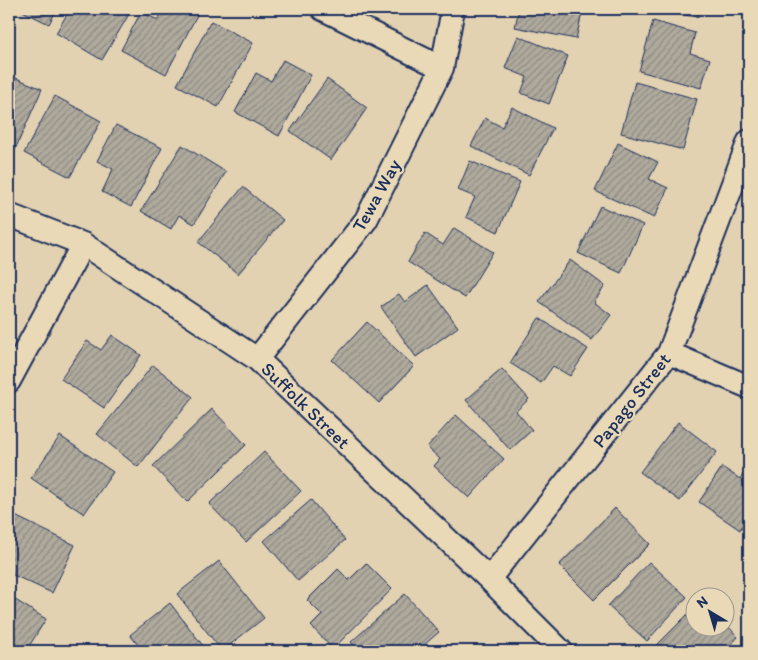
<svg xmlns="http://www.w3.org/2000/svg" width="758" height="660" font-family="Itim,sans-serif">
	<defs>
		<pattern id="building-hatch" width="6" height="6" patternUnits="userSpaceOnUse" patternTransform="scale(1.25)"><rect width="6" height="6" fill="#b0aa9d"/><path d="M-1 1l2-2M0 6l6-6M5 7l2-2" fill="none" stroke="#8e8b83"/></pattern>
	</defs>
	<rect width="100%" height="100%" fill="#e2d2b2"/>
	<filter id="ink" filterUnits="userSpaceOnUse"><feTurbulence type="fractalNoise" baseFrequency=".02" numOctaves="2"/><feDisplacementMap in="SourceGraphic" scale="10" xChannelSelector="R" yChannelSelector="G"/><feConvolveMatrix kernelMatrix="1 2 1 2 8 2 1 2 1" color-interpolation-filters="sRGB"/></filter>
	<g filter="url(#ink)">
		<path fill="url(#building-hatch)" stroke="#1b2f5e" d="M18 9H57L49 24Z
			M70 9H132L102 60 56 33Z
			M163 9H189L198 13 166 74 121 50 141 12 158 20Z
			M519 9H583L576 39 515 27Z
			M662 9H699L698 17 662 12Z
			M211 21 253 43 218 107 177 85Z
			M653 21 695 33 690 53 710 59 701 88 639 71Z
			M518 36 568 56 549 104 521 93 527 77 505 68Z
			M283 60 311 75 279 136 235 112 256 73 271 81Z
			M9 75 42 89 13 154 9 153Z
			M327 79 367 108 331 160 290 131Z
			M635 82 697 99 683 150 621 133Z
			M55 96 101 121 70 177 24 153Z
			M512 107 553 128 529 175 471 146 485 118 502 127Z
			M116 125 162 148 131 207 102 192 113 169 97 161Z
			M618 143 658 162 649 179 668 188 654 218 595 191Z
			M182 145 226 172 194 224 179 215 171 229 141 211Z
			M470 161 520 182 498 232 466 217 475 197 458 190Z
			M243 187 283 220 238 274 198 242Z
			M600 206 643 225 621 273 578 253Z
			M454 228 493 252 465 298 408 262 425 233 443 245Z
			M570 260 605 286 594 302 611 315 592 340 539 302Z
			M428 285 458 327 416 357 381 307 399 294 405 302Z
			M539 318 588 349 570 376 553 366 541 383 510 363Z
			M367 322 414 366 379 403 332 360Z
			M112 335 141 355 104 408 61 379 87 341 101 350Z
			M153 365 193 397 138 467 97 434Z
			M502 369 529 399 516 411 532 430 510 450 466 400Z
			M212 409 246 445 187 502 153 466Z
			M456 415 504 459 469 498 434 466 440 459 427 447Z
			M678 422 717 452 680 501 640 472Z
			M60 436 113 472 84 514 31 478Z
			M264 452 301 491 246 542 209 504Z
			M749 465V516L740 530 699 502 722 467 740 479Z
			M311 500 345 540 298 581 264 541Z
			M615 508 650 544 594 600 559 565Z
			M13 515 75 545 52 593 9 573V524Z
			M219 561 264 618 222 651 177 594Z
			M649 562 687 597 647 641 608 606Z
			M366 563 392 589 333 649 311 626 322 615 307 600 338 569 349 580Z
			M405 594 439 632 417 651H359L351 642Z
			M9 596 46 619 26 651H9Z
			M170 603 207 651H143L130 635Z
			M696 606V628H726V624L738 637 725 651H657L654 648Z"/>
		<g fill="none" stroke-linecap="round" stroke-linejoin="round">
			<defs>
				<path id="minor" d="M323 9 442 68
					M9 215 83 244 257 359 489 579 561 651
					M669 353 749 387
					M257 359 366 220 442 68 453 9
					M9 381 83 244
					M489 579 669 353 749 141"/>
			</defs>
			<use href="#minor" stroke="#1b2f5e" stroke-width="26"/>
			<use href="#minor" stroke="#ead9b6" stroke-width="22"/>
		</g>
	</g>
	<g text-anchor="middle" stroke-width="4.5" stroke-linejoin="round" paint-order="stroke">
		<g font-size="19" fill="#1b2f5e" stroke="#ead9b6">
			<text transform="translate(376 195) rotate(-61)" y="7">Tewa Way</text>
			<text transform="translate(631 400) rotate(-52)" y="7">Papago Street</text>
			<text transform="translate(306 405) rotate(44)" y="7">Suffolk Street</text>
		</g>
	</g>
	<rect width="758" height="660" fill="none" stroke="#ead9b6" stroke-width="30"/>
	<rect x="15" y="15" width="728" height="630" fill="none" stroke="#1b2f5e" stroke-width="2" filter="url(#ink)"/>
	<g transform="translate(710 612) rotate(322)"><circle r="24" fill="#ead9b6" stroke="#979593"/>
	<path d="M0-4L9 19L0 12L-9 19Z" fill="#1b2f5e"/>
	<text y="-8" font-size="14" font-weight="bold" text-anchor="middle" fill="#1b2f5e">N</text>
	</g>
</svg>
